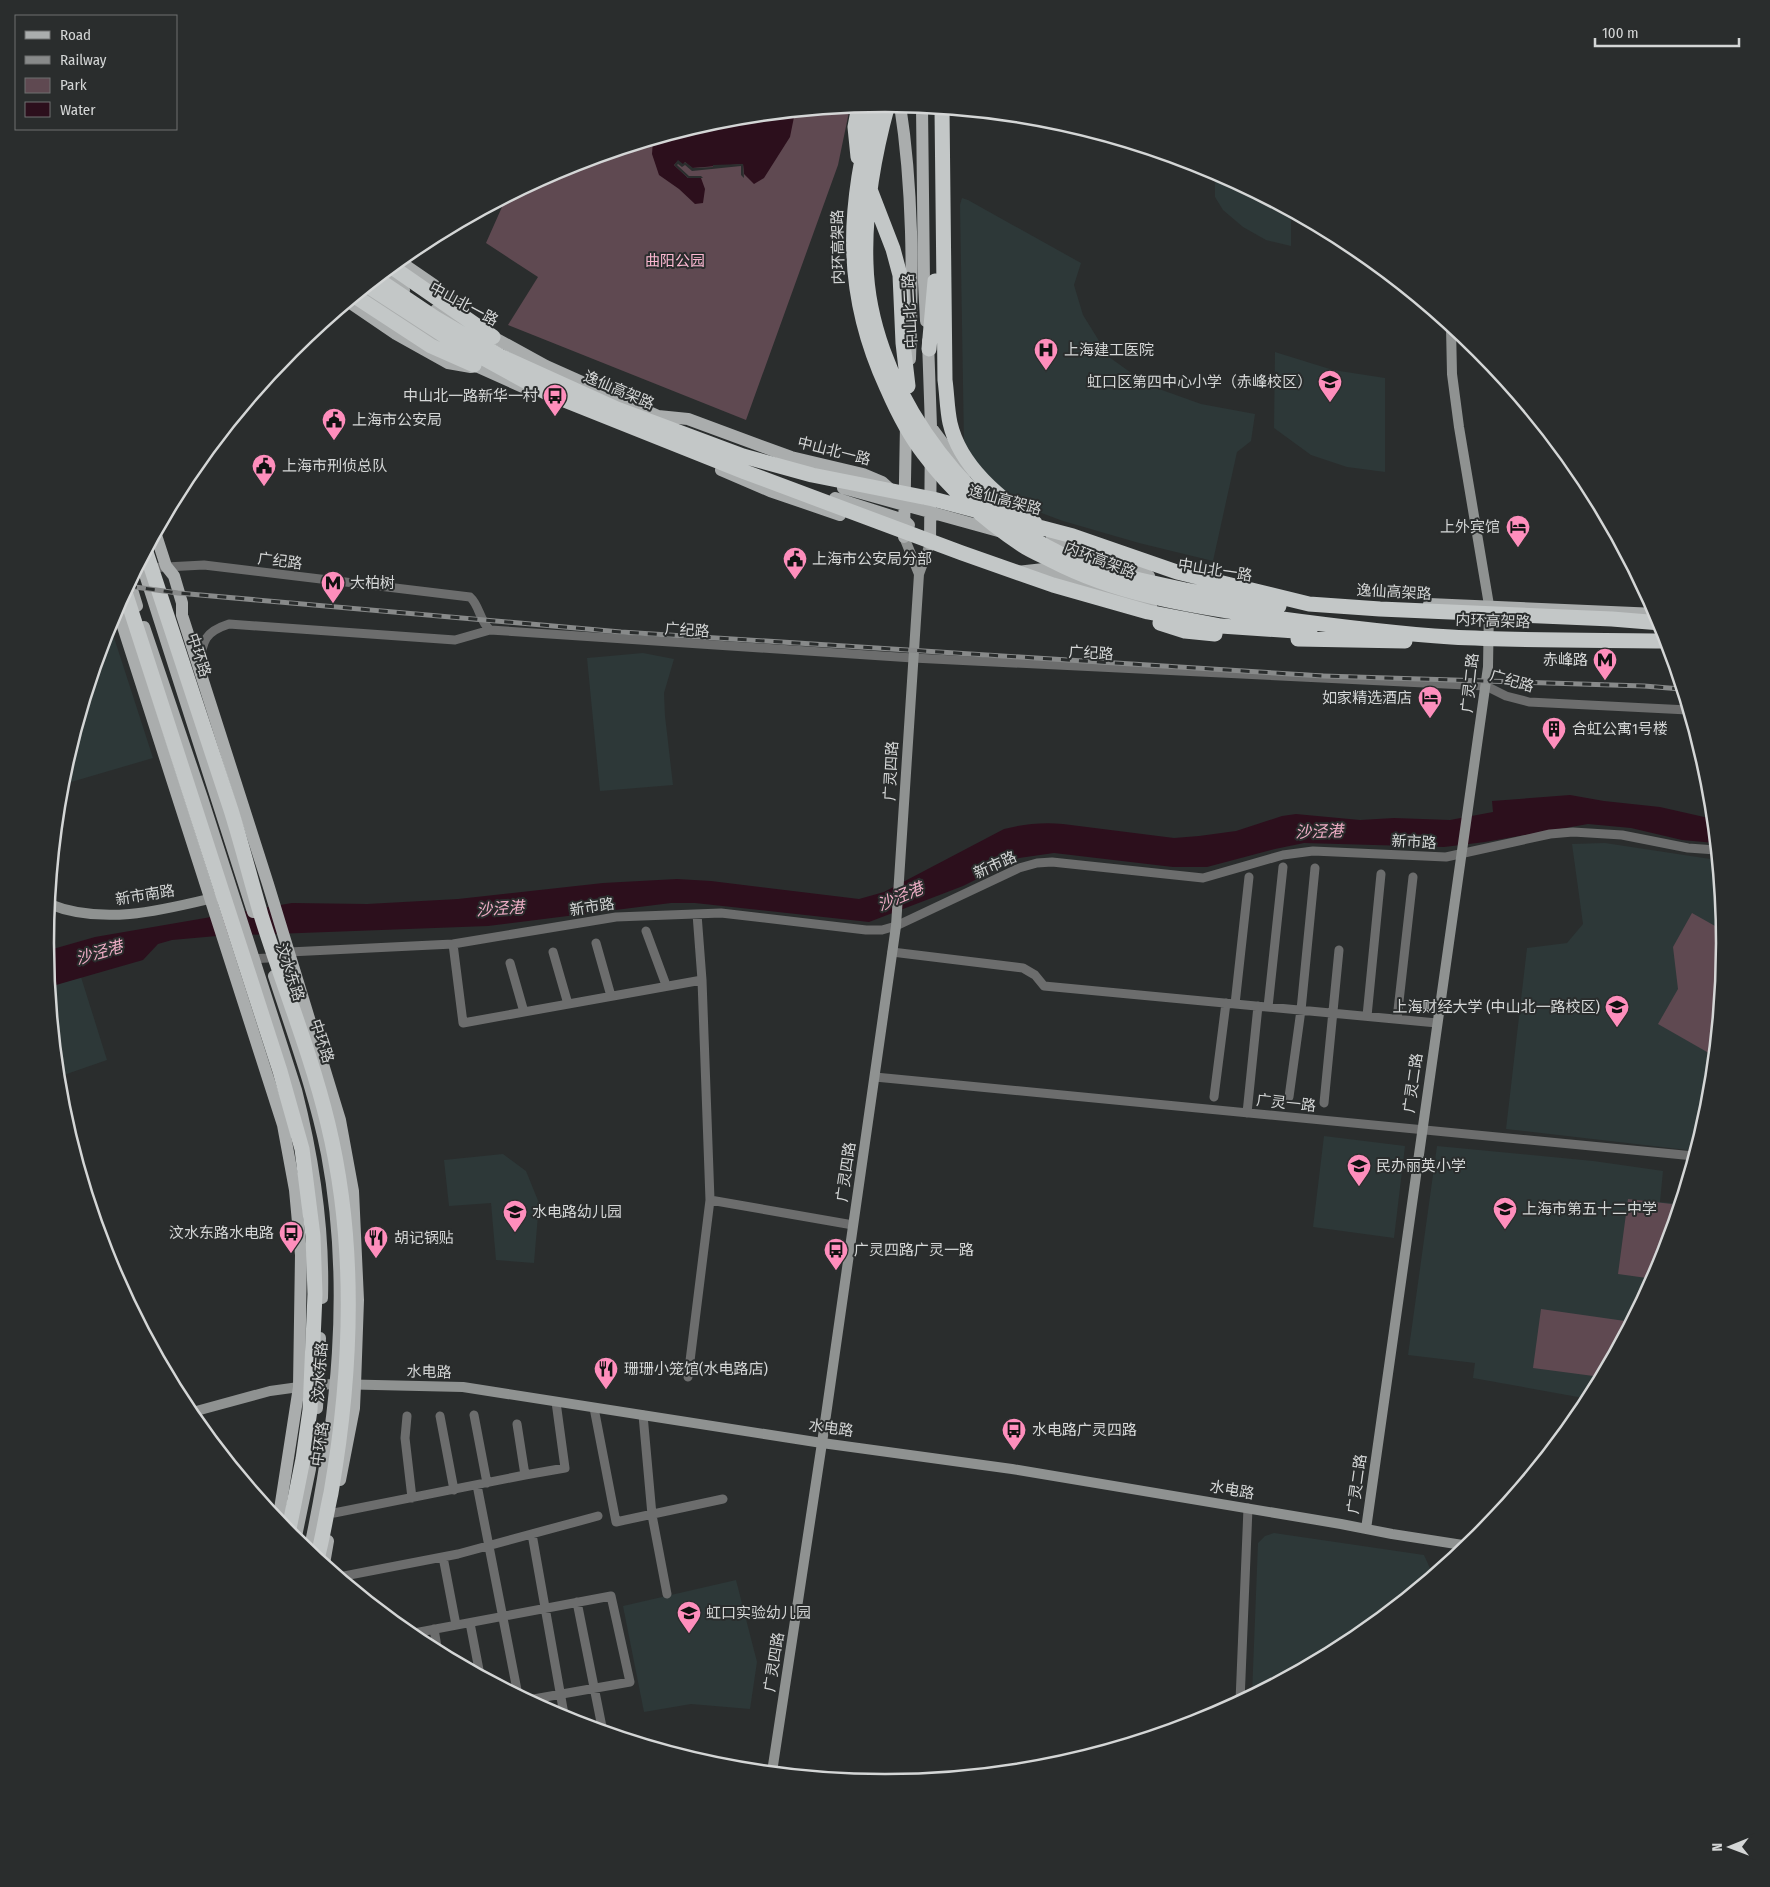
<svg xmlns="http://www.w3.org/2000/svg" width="1770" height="1887" font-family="'Fira Sans Condensed','Noto Sans SC',sans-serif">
	<rect width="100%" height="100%" fill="#2a2d2d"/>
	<path fill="#2d3838" d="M1215 178H1226L1291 213V246L1266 240 1243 227 1223 210 1215 197Z
		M962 198 968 200 1081 263 1074 285 1083 315 1109 357 1148 385 1201 404 1255 414 1251 441 1237 452 1213 561 1139 543 1063 521 1028 508 1002 493 981 472 964 444 960 205Z
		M1275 352 1333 370 1385 378V472L1347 467 1311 455 1274 428Z
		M109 622 153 758 61 785V779Z
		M643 653 674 659 664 693 665 716 673 785 600 791 587 658Z
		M1605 843 1717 860 1725 944 1709 1108 1696 1151 1506 1129 1527 948 1567 943 1583 924 1572 844Z
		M81 977 107 1060 58 1077 49 987Z
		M1324 1136 1405 1146 1394 1238 1313 1227Z
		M1437 1146 1593 1161 1663 1171 1660 1202 1673 1203 1669 1240 1661 1265 1589 1399 1473 1378 1475 1363 1408 1355Z
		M503 1154 526 1171 539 1203 534 1263 496 1260 491 1203 449 1206 444 1160Z
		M1274 1533 1424 1555 1433 1575 1351 1642 1252 1695 1258 1543 1265 1536Z
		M736 1580 757 1662 750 1709 691 1704 644 1712 623 1606Z"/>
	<path fill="#5f4951" d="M850 107 838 165 746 420 508 325 538 277 486 243 506 198 564 167 721 120Z
		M1692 913 1724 931 1725 944 1714 1056 1658 1024 1678 989 1673 947Z
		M1628 1199 1672 1204C1669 1231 1666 1255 1654 1279L1618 1274Z
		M1541 1309 1625 1321 1623 1336 1601 1377 1533 1368Z"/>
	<path fill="#2c0f1c" d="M795 112 790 137 764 178 754 184 744 174 743 164 692 168 685 162 683 165 678 161 674 165 688 178H701L705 189 703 203 695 204 679 189 659 175 652 154 653 140 721 120Z
		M1570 795 1604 801 1660 807 1713 819 1715 843 1682 840 1631 828 1588 824 1485 842 1444 847 1304 843 1275 849 1207 867H1173L1054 853 1019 858 963 886 869 922 695 903H671L488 926 217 936 172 940 158 944 143 960 49 987 46 951 95 937 292 903 367 904 458 899 603 883 677 879 711 881 859 899 884 892 1004 829C1024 824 1043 822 1063 824L1174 838 1199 836 1236 831 1282 816 1296 814 1360 820 1394 818 1450 820 1493 812 1492 801Z"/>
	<path fill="#2a2d2d" d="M678 160 683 164 685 162 693 168 713 167V165L743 164 744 178 741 175V166L692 171 685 165 682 167 678 164 677 165 689 176H701L703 178H688L674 165Z"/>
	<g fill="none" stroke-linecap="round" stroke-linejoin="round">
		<path stroke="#6c6d6d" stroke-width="9" d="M147 568 204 565 470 597C480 606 479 620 490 630
			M199 665C203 641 204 632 229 624L455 640 490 630 913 658 1486 686 1506 696 1529 702 1688 710
			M646 931 666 985
			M596 943 611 996
			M453 944 463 1023 702 980
			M553 952 568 1004
			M892 952 1023 968 1035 975 1044 986 1437 1023
			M249 959 268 958 289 952 453 944 616 917 721 913 866 930H882L896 926 1019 868 1037 863 1052 862 1203 878 1283 855 1313 851 1446 857 1550 834 1573 832 1622 835 1688 848 1716 850
			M510 963 524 1012
			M1235 1004 1249 877
			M1268 1007 1283 867
			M1367 1016 1381 874
			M1397 1019 1413 877
			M875 1077 1694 1156
			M1214 1097 1226 1003
			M1289 1097 1301 1010 1315 868
			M1324 1103 1339 950
			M1247 1113 1258 1006
			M710 1200 853 1225
			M688 1377 710 1200 702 980 697 914
			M594 1408 616 1522 723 1499
			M474 1415 487 1483
			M643 1415 652 1515 667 1594
			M407 1416 405 1438 412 1498
			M440 1416 454 1490
			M525 1475 565 1468 556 1402
			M477 1485 518 1695
			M334 1513 525 1475 517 1424
			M532 1534 565 1720
			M443 1557 456 1625
			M339 1577 458 1554 598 1516
			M577 1602 603 1732
			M470 1623 480 1675
			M434 1629 438 1653
			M409 1634 611 1596 630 1682 528 1700
			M1240 1701 1248 1508"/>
		<path stroke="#8f9291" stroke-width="10" d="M904 537 919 574
			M49 904C103 926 163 910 217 897
			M189 1413 270 1391 299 1387 332 1384 463 1387 822 1443 1012 1469 1341 1524 1392 1534 1469 1546
			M1366 1529 1488 667 1489 605 1459 427 1452 374 1451 327
			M772 1772 822 1443 896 926 919 574 930 544"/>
		<path stroke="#aaadad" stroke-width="12" d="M900 105C913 188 913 275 910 359
			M922 107 924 282 926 321
			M399 261 434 285 456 304
			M384 273 404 290
			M362 291 450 349
			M349 302 396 334 448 363 471 367
			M436 310 447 316 493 337 546 366 658 416 688 419 791 457 863 474 882 482 892 491
			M928 341 931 427 930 544
			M466 360 474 365 525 388
			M931 427 965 473
			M721 470 770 491 840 515
			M843 488 1002 532
			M835 498 904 520 909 525
			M156 535 166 566 174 576 182 603V615L268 884 340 1120 353 1191 358 1300 355 1385 354 1408 340 1480
			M904 537 906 424
			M1052 537 1117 559 1149 576
			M141 562 253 912
			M1017 572 1044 569 1078 582 1151 606
			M130 583 137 606
			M1429 604 1657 614
			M117 608 283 1125 295 1190 301 1255 299 1387 278 1522
			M144 627 202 798 296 1090C313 1157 324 1228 322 1298
			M274 976C293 1034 315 1093 327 1154 352 1286 337 1421 309 1552
			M317 1408 320 1338
			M295 1541 310 1469 313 1437
			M324 1564 328 1541"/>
		<path stroke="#c3c7c7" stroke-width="15" d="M875 104C847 205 842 291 887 388 897 411 909 435 924 454 950 489 986 521 1022 545 1031 551 1043 556 1053 561 1115 593 1185 605 1254 615 1319 624 1386 633 1451 637 1523 641 1595 640 1667 641
			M888 104C874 155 864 210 866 264 869 378 957 505 1059 553 1099 572 1143 581 1186 590 1217 596 1248 602 1279 606
			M942 109 945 380C947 394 947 409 950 423 960 467 1000 498 1035 523
			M858 157 855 127 859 106
			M871 192 893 249 900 275 903 343 908 386
			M392 267 493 337
			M377 279 435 318 500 356 617 409 743 456 812 475 933 499 1073 536 1177 572 1309 604 1380 609 1612 619 1661 623
			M368 286 454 342 547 393 745 472 962 553 1053 585 1148 612 1221 626 1310 632
			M356 297 431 346 474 365
			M929 349 935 281
			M146 552C174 638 203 724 231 810 242 845 251 881 261 915 283 985 311 1053 328 1124 357 1244 352 1372 331 1493 326 1515 323 1537 317 1559
			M125 592 280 1071 302 1149 313 1236 315 1294 310 1410 303 1459 288 1534
			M1160 623 1185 631 1215 634
			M1298 639 1405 641"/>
		<defs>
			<path id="rail" d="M128 586 178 593 621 632 1323 676 1644 686 1681 689"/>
		</defs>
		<use href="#rail" stroke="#888a8a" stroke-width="5"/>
		<use href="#rail" stroke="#2a2d2d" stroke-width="3" stroke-dasharray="9" stroke-linecap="butt"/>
	</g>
	<defs>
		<symbol id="hospital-pin" viewBox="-11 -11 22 30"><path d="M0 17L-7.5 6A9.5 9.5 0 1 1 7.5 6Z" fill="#fe8ebc" stroke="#2a2d2d"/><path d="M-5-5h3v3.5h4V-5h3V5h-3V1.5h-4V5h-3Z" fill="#111"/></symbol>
		<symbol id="school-pin" viewBox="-11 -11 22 30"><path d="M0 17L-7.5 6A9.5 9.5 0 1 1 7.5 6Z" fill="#fe8ebc" stroke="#2a2d2d"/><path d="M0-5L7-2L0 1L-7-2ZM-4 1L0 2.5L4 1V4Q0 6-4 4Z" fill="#111"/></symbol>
		<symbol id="bus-pin" viewBox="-11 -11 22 30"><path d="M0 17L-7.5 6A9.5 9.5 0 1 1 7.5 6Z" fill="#fe8ebc" stroke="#2a2d2d"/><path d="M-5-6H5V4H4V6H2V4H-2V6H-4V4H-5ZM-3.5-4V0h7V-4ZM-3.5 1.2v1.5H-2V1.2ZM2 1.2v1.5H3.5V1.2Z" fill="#111"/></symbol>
		<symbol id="civic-pin" viewBox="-11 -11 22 30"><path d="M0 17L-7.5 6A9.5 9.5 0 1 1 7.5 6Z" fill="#fe8ebc" stroke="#2a2d2d"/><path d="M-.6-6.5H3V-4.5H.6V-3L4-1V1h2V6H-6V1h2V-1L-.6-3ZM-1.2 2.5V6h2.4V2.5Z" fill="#111"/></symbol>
		<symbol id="hotel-pin" viewBox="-11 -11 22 30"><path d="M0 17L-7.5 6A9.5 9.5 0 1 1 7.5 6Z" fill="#fe8ebc" stroke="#2a2d2d"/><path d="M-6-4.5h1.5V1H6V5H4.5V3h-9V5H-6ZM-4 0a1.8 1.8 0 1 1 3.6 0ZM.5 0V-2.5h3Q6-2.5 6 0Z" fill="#111"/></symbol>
		<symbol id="metro-pin" viewBox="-11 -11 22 30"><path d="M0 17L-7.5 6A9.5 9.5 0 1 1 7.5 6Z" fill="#fe8ebc" stroke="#2a2d2d"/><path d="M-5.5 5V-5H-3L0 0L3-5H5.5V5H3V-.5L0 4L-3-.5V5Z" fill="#111"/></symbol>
		<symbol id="building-pin" viewBox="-11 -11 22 30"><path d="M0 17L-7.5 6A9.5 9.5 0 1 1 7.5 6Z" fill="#fe8ebc" stroke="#2a2d2d"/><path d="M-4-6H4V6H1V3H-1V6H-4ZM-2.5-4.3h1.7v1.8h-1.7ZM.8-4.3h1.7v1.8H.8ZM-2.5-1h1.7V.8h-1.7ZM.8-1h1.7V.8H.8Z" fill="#111"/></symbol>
		<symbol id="university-pin" viewBox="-11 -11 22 30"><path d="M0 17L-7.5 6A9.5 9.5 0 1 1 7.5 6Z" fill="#fe8ebc" stroke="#2a2d2d"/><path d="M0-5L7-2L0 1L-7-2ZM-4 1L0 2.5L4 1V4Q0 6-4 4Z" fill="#111"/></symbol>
		<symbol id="restaurant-pin" viewBox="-11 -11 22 30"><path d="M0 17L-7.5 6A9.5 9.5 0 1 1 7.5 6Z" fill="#fe8ebc" stroke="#2a2d2d"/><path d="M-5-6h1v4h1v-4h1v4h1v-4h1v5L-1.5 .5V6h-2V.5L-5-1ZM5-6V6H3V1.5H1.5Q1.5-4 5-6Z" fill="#111"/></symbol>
	</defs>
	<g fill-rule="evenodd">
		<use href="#hospital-pin" x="1032" y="336" width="28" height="38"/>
		<use href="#school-pin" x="1316" y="368" width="28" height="38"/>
		<use href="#bus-pin" x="541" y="382" width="28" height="38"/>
		<use href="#civic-pin" x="320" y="406" width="28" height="38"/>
		<use href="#civic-pin" x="250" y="452" width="28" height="38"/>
		<use href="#hotel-pin" x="1504" y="513" width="28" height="38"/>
		<use href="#civic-pin" x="781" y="545" width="28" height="38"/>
		<use href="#metro-pin" x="319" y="569" width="28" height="38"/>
		<use href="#metro-pin" x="1591" y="646" width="28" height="38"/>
		<use href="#hotel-pin" x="1416" y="684" width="28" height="38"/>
		<use href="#building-pin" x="1540" y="715" width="28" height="38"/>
		<use href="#university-pin" x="1603" y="993" width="28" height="38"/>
		<use href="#school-pin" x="1345" y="1152" width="28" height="38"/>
		<use href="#school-pin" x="1491" y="1195" width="28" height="38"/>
		<use href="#school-pin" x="501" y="1198" width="28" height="38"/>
		<use href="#bus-pin" x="277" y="1219" width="28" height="38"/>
		<use href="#restaurant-pin" x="362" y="1224" width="28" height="38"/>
		<use href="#bus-pin" x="822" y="1236" width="28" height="38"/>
		<use href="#restaurant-pin" x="592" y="1355" width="28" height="38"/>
		<use href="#bus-pin" x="1000" y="1416" width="28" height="38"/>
		<use href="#school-pin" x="675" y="1599" width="28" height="38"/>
	</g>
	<g text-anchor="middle" stroke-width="4" stroke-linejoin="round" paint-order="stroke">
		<g font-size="15" fill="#d4d6d6" stroke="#2a2d2d">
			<text transform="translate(838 247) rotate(-91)" y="5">内环高架路</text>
			<text transform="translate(464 304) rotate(28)" y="5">中山北一路</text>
			<text transform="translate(910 311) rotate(-93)" y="5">中山北二路</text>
			<text transform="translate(619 390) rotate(23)" y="5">逸仙高架路</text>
			<text transform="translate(834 451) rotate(14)" y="5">中山北一路</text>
			<text transform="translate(1005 500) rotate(15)" y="5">逸仙高架路</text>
			<text transform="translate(1100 560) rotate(21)" y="5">内环高架路</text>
			<text transform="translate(280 561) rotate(7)" y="5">广纪路</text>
			<text transform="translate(1215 570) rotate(9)" y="5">中山北一路</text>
			<text transform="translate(1394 592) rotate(3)" y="5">逸仙高架路</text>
			<text transform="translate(1493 621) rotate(2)" y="5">内环高架路</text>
			<text transform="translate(687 630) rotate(4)" y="5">广纪路</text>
			<text transform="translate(1091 653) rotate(3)" y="5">广纪路</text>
			<text transform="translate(199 655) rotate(72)" y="5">中环路</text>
			<text transform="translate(1512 681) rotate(16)" y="5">广纪路</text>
			<text transform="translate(1470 683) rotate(-84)" y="5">广灵二路</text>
			<text transform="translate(891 771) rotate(-87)" y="5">广灵四路</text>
			<text transform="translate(1414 842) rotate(3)" y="5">新市路</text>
			<text transform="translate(995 865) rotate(-24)" y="5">新市路</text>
			<text transform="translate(145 895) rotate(-9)" y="5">新市南路</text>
			<text transform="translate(592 907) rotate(-9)" y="5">新市路</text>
			<text transform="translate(290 972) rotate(72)" y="5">汶水东路</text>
			<text transform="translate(322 1041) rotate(72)" y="5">中环路</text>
			<text transform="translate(1413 1083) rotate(-82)" y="5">广灵二路</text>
			<text transform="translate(1286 1103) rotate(6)" y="5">广灵一路</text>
			<text transform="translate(846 1172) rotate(-82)" y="5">广灵四路</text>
			<text transform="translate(320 1372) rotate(-86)" y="5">汶水东路</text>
			<text transform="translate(429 1372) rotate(1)" y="5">水电路</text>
			<text transform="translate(831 1428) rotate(8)" y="5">水电路</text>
			<text transform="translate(320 1444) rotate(-82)" y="5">中环路</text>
			<text transform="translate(1357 1484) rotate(-82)" y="5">广灵二路</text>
			<text transform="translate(1232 1490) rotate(10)" y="5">水电路</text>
			<text transform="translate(774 1662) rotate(-81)" y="5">广灵四路</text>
		</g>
		<g font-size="15" fill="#fcb9d2" stroke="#2a2d2d">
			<text x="675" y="266">曲阳公园</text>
		</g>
		<g font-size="15" fill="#d4d6d6" stroke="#2a2d2d" text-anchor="start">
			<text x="1064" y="355">上海建工医院</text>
			<text x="1312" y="387" text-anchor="end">虹口区第四中心小学（赤峰校区）</text>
			<text x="538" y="401" text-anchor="end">中山北一路新华一村</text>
			<text x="352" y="425">上海市公安局</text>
			<text x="282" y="471">上海市刑侦总队</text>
			<text x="1500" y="532" text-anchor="end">上外宾馆</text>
			<text x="812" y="564">上海市公安局分部</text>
			<text x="350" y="588">大柏树</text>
			<text x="1588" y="665" text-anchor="end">赤峰路</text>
			<text x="1412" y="703" text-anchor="end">如家精选酒店</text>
			<text x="1572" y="734">合虹公寓1号楼</text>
			<text x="1600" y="1012" text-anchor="end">上海财经大学 (中山北一路校区)</text>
			<text x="1376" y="1171">民办丽英小学</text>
			<text x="1522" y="1214">上海市第五十二中学</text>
			<text x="532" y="1217">水电路幼儿园</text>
			<text x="274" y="1238" text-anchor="end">汶水东路水电路</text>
			<text x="394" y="1243">胡记锅贴</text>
			<text x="854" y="1255">广灵四路广灵一路</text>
			<text x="624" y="1374">珊珊小笼馆(水电路店)</text>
			<text x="1032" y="1435">水电路广灵四路</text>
			<text x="706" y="1618">虹口实验幼儿园</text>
		</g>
		<g font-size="16" font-style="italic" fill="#efaec6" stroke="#2a2d2d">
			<text transform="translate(1319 831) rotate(-2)" y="6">沙泾港</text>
			<text transform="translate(900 896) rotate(-23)" y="6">沙泾港</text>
			<text transform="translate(500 908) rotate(-4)" y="6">沙泾港</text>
			<text transform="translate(99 952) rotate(-16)" y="6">沙泾港</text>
		</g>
	</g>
	<path d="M0 0H1770V1887H0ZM54 943a831 831 0 1 1 1662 0a831 831 0 1 1-1662 0Z" fill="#2a2d2d" fill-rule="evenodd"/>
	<path fill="none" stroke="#d4d6d6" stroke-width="2.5" d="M54 943a831 831 0 1 1 1662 0a831 831 0 1 1-1662 0Z"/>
	<rect x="15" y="15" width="162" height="115" fill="#2a2d2d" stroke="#6e7171"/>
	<rect x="25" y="31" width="25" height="8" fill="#aaadad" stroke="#6e7171"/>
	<text x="60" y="40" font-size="15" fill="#d4d6d6">Road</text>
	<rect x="25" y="56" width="25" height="8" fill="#888a8a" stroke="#6e7171"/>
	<text x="60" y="65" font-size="15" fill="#d4d6d6">Railway</text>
	<rect x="25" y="78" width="25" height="15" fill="#5f4951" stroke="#6e7171"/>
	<text x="60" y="90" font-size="15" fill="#d4d6d6">Park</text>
	<rect x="25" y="102" width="25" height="15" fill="#2c0f1c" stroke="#6e7171"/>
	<text x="60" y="115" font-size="15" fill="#d4d6d6">Water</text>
	<g transform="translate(1730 1847) rotate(269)" stroke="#2a2d2d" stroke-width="4" paint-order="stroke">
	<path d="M0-4L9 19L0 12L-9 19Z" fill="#d4d6d6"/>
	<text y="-8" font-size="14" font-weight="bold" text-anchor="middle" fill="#d4d6d6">N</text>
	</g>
	<path d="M1595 38v8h144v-8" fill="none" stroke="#d4d6d6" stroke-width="2.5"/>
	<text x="1602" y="38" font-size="15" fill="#d4d6d6" stroke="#2a2d2d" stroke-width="4" paint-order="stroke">100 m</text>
</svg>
